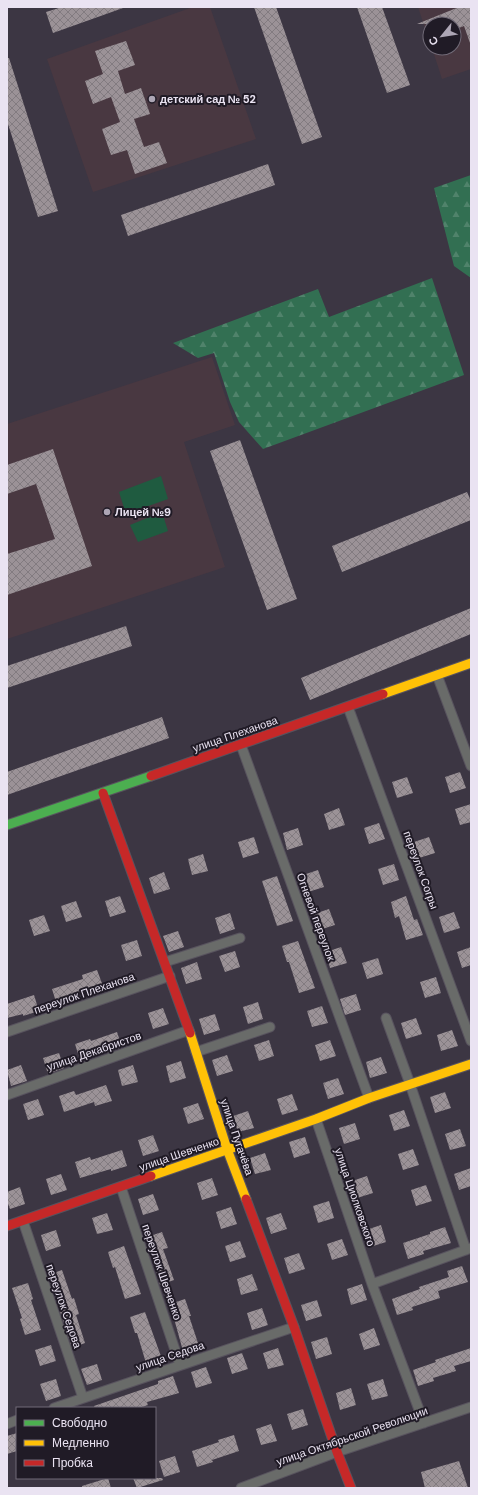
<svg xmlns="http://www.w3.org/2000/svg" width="478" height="1495" font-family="'DM Sans',sans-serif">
	<defs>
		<pattern id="forest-firs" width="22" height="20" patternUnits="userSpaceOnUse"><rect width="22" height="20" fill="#326f52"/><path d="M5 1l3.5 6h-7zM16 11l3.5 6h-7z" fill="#50836b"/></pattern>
		<pattern id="building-cross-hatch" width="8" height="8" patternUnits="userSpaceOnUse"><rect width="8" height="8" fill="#9b9297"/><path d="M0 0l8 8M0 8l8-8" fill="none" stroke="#827b80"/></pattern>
	</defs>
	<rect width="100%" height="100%" fill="#3c3643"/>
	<path fill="#493841" d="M193 7H210L256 139 93 192 47 59Z
		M418 7H471V69L442 79 432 48H454V24H430V43Z
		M212 357 235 425 184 442 225 567 7 639V424Z"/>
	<path fill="#1f5b40" d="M161 476 168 499 126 514 119 492Z
		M162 512 168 531 138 542 130 525Z"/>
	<path fill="url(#forest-firs)" d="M471 175V278L454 266 434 188Z
		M432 278 464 375 263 449 239 422 230 402 214 353 198 358 173 343 318 289 329 317Z"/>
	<path fill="url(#building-cross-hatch)" d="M62 7H122L123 8 53 33 46 12Z
		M254 7H276L322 137 302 144Z
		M357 7H382L410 85 387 93Z
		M459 7H471V43H470L464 26 454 30V24H417Z
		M126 41 135 65 118 71 125 94 141 88 150 114 134 119 144 147 159 142 167 163 135 174 127 150 111 155 102 129 120 122 111 97 93 104 85 81 103 74 95 51Z
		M7 58H9L58 211 38 217 7 121Z
		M268 164 275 185 128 236 121 215Z
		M240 440 297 599 267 610 210 451Z
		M53 449 92 566 7 595V554L55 539 36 484 7 494V465Z
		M467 492 471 501V520L342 572 332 546Z
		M471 608V634L310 700 301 678Z
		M126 626 132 646 7 688V666Z
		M162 717 169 738 7 795V772Z
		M460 772 466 788 450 793 445 777Z
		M407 777 413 793 397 798 392 782Z
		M471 804V822L460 825 455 809Z
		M339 808 345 825 329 830 324 814Z
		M379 823 385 839 369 844 364 828Z
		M298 828 303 845 287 850 283 833Z
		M254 837 259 853 243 858 238 842Z
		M429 837 435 853 419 858 414 842Z
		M203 854 208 871 192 875 188 859Z
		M394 864 399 880 383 885 378 869Z
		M318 870 324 887 308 892 303 875Z
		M164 872 170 889 154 894 149 878Z
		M277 876 293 921 277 926 262 881Z
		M120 896 126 912 110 917 105 901Z
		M406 896 414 920 417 919 423 935 406 940 399 916 395 918 391 902Z
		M76 901 82 917 66 922 61 906Z
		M329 909 335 925 319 930 314 914Z
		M454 912 460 928 444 933 439 917Z
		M230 913 235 929 220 934 215 918Z
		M44 915 50 931 34 936 29 920Z
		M178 931 184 947 169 952 163 936Z
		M137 940 142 956 126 961 121 945Z
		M298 941 315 988 299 993 289 962H287L282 946Z
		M341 947 347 963 330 968 326 952Z
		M471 947V965L462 968 457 952Z
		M235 951 240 967 225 972 219 956Z
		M378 958 383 974 367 979 362 963Z
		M197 962 202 979 186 984 181 968Z
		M97 970 103 986 71 996 73 1000 57 1005 52 989 83 979 82 975Z
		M436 977 441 993 425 998 420 982Z
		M356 994 361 1010 345 1015 340 999Z
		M34 995 39 1011 23 1016V1014L7 1018V1004Z
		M258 1002 263 1019 248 1024 243 1007Z
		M322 1006 328 1023 312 1027 307 1011Z
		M163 1008 169 1024 153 1029 148 1013Z
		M215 1014 220 1030 204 1035 199 1019Z
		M416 1018 422 1034 406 1039 401 1023Z
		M452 1030 458 1046 441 1051 437 1035Z
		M117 1032 122 1047 107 1053 106 1052 80 1060 75 1044 90 1039 91 1041Z
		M269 1040 274 1056 259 1061 254 1045Z
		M330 1040 336 1056 320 1061 315 1045Z
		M59 1053 64 1068 48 1074 43 1058Z
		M227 1055 233 1071 217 1076 212 1060Z
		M381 1057 387 1073 370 1078 366 1062Z
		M181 1061 186 1078 170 1083 166 1066Z
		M21 1065 27 1081 11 1086 7 1070Z
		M133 1065 138 1082 122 1086 118 1070Z
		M338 1078 344 1094 328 1099 323 1083Z
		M106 1085 112 1101 95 1106 94 1102 64 1112 59 1096 74 1091 76 1095Z
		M445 1092 451 1108 435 1113 430 1097Z
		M292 1094 298 1110 282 1115 277 1099Z
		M38 1099 44 1115 28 1120 23 1104Z
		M198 1103 204 1119 188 1124 183 1108Z
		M404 1110 410 1126 394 1131 389 1115Z
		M248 1111 254 1128 238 1132 233 1116Z
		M355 1123 360 1139 344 1144 339 1128Z
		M460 1129 466 1146 450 1150 445 1134Z
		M153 1135 159 1151 143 1156 138 1140Z
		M305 1137 310 1153 294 1158 289 1142Z
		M413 1149 419 1165 403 1170 398 1154Z
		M122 1150 127 1166 111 1171V1169L80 1178 75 1162 90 1157 91 1160Z
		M265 1153 271 1170 255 1174 250 1158Z
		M471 1168V1186L459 1190 454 1174Z
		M61 1174 67 1190 51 1195 46 1179Z
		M367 1176 373 1193 357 1198 352 1181Z
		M212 1178 218 1195 202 1200 197 1183Z
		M426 1185 432 1201 416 1206 411 1190Z
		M20 1187 25 1204 10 1209 7 1201V1192Z
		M153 1194 159 1210 143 1215 138 1199Z
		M329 1201 334 1218 318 1223 313 1206Z
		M231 1207 237 1224 221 1229 216 1212Z
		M107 1213 113 1230 97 1234 92 1218Z
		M281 1213 287 1229 271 1234 266 1218Z
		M381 1225 386 1242 370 1247 366 1230Z
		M445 1227 451 1243 423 1251 424 1254 408 1259 403 1243 430 1234V1232Z
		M56 1230 61 1246 46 1251 41 1235Z
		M162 1232 168 1248 163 1249 174 1280 160 1285 147 1237Z
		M342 1239 348 1255 332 1260 327 1244Z
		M240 1241 246 1257 230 1262 225 1246Z
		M124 1246 141 1294 125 1299 115 1267 113 1268 108 1252Z
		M299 1253 305 1269 289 1274 284 1258Z
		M462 1266 468 1282 438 1291 440 1298 412 1307 413 1310 397 1315 392 1299 420 1289 419 1287 449 1277 447 1271Z
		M62 1270 72 1299 74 1298 79 1314 76 1315 85 1343 72 1348 48 1275Z
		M252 1274 258 1290 241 1295 237 1279Z
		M28 1283 33 1299 31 1300 41 1330 25 1335 20 1319 22 1318 12 1288Z
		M362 1284 367 1300 351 1305 347 1289Z
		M185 1299 191 1316H189L199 1346 183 1351 170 1304Z
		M317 1300 322 1316 306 1321 301 1305Z
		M262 1308 268 1325 252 1330 247 1313Z
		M145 1312 162 1359 146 1363 137 1333H135L130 1317Z
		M374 1328 380 1345 364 1350 359 1334Z
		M327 1337 332 1354 316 1359 311 1342Z
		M51 1345 56 1361 40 1366 35 1350Z
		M278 1348 284 1365 268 1369 263 1353Z
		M471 1348V1361L454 1366 456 1371 433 1378 434 1381 418 1386 413 1370 436 1362 435 1360Z
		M242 1353 248 1369 232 1374 227 1358Z
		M97 1364 102 1380 87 1385 81 1369Z
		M206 1367 212 1383 196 1388 191 1372Z
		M173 1376 179 1393 147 1402 148 1405 139 1408H94V1406L158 1384V1381Z
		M56 1379 61 1396 46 1401 40 1384Z
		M383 1379 388 1396 372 1400 367 1384Z
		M351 1388 356 1405 340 1410 336 1393Z
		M303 1409 308 1425 292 1430 287 1414Z
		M271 1424 277 1441 261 1445 256 1429Z
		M17 1433V1451L7 1454V1436Z
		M234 1435 239 1451 212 1460 213 1462 197 1467 192 1451 219 1442 218 1440Z
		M175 1456 180 1472 164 1477 159 1461Z
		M459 1461 468 1488H425L421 1472Z
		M108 1478 111 1488H82V1486Z
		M133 1478H162L163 1480 137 1488Z"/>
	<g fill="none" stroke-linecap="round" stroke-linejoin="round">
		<defs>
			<path id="street" d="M437 675 471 766
				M348 707 471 1041
				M241 745 369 1098
				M165 962 240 938
				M386 1018 410 1084 466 1250
				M7 1032 170 976
				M196 1052 270 1027
				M7 1095 189 1030
				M316 1119 372 1284 424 1423
				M121 1187 180 1365
				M23 1221 83 1398
				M372 1284 471 1248
				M54 1408 294 1327
				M7 1424 17 1420
				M241 1488 337 1452 471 1407"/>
			<path id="fast" d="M7 825 151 776"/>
			<path id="slow" d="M383 694 471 663
				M190 1033 227 1149 246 1199
				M151 1176 316 1119 369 1098 471 1064"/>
			<path id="jam" d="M151 776 383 694
				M103 793 190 1033
				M246 1199 294 1327 337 1452 351 1488
				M7 1226 151 1176"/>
		</defs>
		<use href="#street" stroke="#58535e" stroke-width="11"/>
		<use href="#fast" stroke="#58535e" stroke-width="11"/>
		<use href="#slow" stroke="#58535e" stroke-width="11"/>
		<use href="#jam" stroke="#58535e" stroke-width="11"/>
		<use href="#street" stroke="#696b69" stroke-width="9"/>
		<use href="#fast" stroke="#4caf50" stroke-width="9"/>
		<use href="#slow" stroke="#ffc107" stroke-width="9"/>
		<use href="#jam" stroke="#c62828" stroke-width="9"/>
	</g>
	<g fill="#ada6b5" stroke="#201b26" stroke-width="1.5">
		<circle cx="152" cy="99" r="4"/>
		<circle cx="107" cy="512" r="4"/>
	</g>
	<g text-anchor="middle" stroke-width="4" stroke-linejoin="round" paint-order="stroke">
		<g font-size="11" font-weight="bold" fill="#eae3f2" stroke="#201b26" text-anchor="start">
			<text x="160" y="103">детский сад № 52</text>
			<text x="115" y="516">Лицей №9</text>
		</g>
		<g font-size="11" fill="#eae3f2" stroke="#201b26">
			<text transform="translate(235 734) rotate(-19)" y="4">улица Плеханова</text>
			<text transform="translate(421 870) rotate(70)" y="4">переулок Согры</text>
			<text transform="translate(316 917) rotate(70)" y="4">Огневой переулок</text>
			<text transform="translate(84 993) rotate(-19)" y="4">переулок Плеханова</text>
			<text transform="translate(94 1051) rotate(-19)" y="4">улица Декабристов</text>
			<text transform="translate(237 1137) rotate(71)" y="4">улица Пугачёва</text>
			<text transform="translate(179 1154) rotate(-19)" y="4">улица Шевченко</text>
			<text transform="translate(355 1197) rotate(71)" y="4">улица Циолковского</text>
			<text transform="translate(162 1272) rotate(71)" y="4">переулок Шевченко</text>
			<text transform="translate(64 1306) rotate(71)" y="4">переулок Седова</text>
			<text transform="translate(170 1356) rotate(-19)" y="4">улица Седова</text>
			<text transform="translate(352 1436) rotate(-19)" y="4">улица Октябрьской Революции</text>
		</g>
	</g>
	<rect width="478" height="1495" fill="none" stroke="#eae3f2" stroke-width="16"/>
	<rect x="16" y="1407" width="140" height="72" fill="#201b26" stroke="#716b78"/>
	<rect x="24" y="1420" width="20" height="6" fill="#4caf50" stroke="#716b78"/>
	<text x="52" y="1427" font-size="12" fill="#eae3f2">Свободно</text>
	<rect x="24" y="1440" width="20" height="6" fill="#ffc107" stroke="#716b78"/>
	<text x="52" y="1447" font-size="12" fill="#eae3f2">Медленно</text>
	<rect x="24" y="1460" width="20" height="6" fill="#c62828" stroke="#716b78"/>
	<text x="52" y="1467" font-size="12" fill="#eae3f2">Пробка</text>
	<g transform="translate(442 36) rotate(240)"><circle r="19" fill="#201b26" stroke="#716b78"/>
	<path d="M0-3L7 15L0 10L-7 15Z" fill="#ada6b5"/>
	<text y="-6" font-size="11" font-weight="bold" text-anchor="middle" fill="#eae3f2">С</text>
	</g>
</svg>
